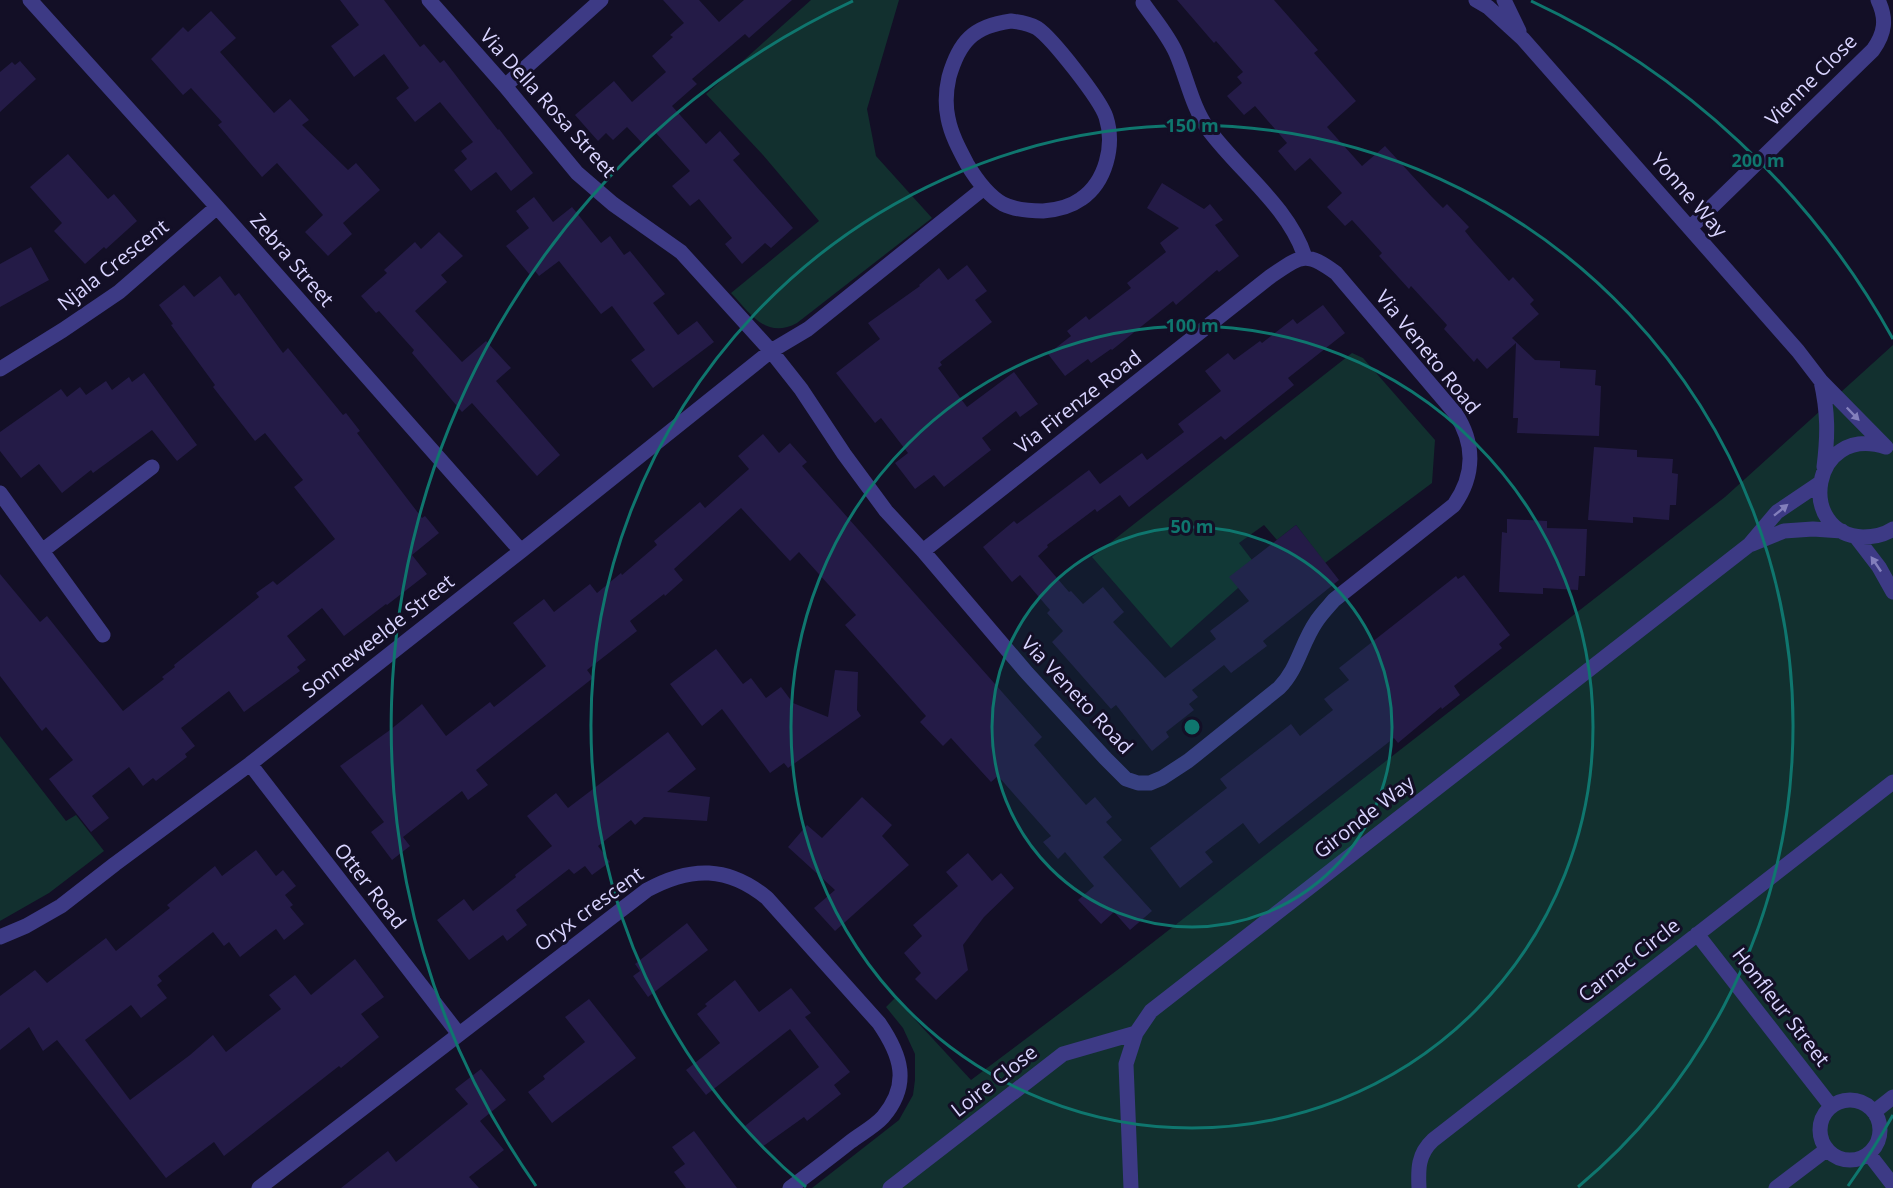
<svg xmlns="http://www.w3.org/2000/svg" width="1893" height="1188" font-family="'Open Sans',sans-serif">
	<rect width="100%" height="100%" fill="#130f26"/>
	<path fill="#12302f" d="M811 0H899L867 109 876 156 932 218 797 323C766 340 750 313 731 293L819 221 763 155 706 94Z
		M1893 345V1188H812L899 1120 913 1095 915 1080V1054L903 1028 886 1007 895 998 971 1080 1120 968 1725 497Z
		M1352 353 1363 358 1435 440 1432 483 1325 563 1296 525 1277 540 1264 525 1239 543 1252 560 1238 588 1171 648 1092 557Z
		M0 736 66 821 76 815 104 851 49 893 0 921Z"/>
	<path fill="#241b47" d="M340 0H384L420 47 424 44 440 63 444 60 498 130 499 129 533 173 511 191 496 172 471 191 454 170 467 159 461 151 473 142 440 102 415 122 396 98 409 88 384 54 354 77 331 46 359 25Z
		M663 0H699L719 22 744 0H792L749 38 745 34 692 79 697 84 672 106 706 144 720 131 740 154 733 160 793 228 771 248 765 243 742 264 725 244 732 238 699 199 690 206 672 186 690 171 656 133 643 144 627 127 613 140 606 133 598 141 575 115 614 81 632 102 666 72 652 56 673 37 670 35 684 23Z
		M1177 0H1274L1318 50 1314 53 1356 101 1327 127 1362 166 1385 146 1432 197 1443 208 1447 204 1469 227 1465 231 1473 241 1509 281 1513 277 1534 300 1530 304 1539 314 1512 338 1535 360 1560 361V368L1596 370 1595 385 1601 386 1599 436 1517 433 1518 418H1513L1516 343 1487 369 1477 358 1474 362 1444 329 1447 325 1411 286 1409 289 1379 256 1382 253 1352 220 1345 226 1327 207 1342 193 1310 158 1295 171 1278 151 1287 143 1255 106 1244 115 1227 96 1242 83 1237 77 1243 72 1216 41 1214 43Z
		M211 11 236 38 220 52 274 113 290 99 309 120 302 125 348 170 356 163 380 190 343 223 352 234 328 256 305 232 323 215 277 163 262 177 218 125 222 122 191 88 183 95 151 59 183 27 188 32Z
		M20 61 36 79 0 112V72L12 62 15 65Z
		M68 154 108 199 114 194 137 221 106 249 104 247 85 264 54 231 62 223 30 187Z
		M1162 183 1204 209 1210 204 1223 220 1215 225 1239 256 1219 272 1217 270 1176 305 1173 301 1112 350 1111 349 1091 363 1088 359 1065 376 1048 354 1071 336 1067 331 1086 316 1089 320 1131 288 1127 283 1166 252 1160 243 1179 228 1147 208Z
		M534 197 553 222 572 207 601 243 610 236 624 255 630 251 665 294 653 303 678 335 697 321 714 342 653 388 631 360 645 350 612 306 601 314 559 261 539 276 535 271 530 275 506 246 529 228 516 211Z
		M439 232 463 256 441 275 447 282 415 311 462 362 486 341 511 368 496 381 560 455 537 476 472 403 462 412 412 353 414 350 379 311 376 313 361 296 387 273 384 270 415 242 421 249Z
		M31 247 49 280 0 307V264Z
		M967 265 987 291 975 300 992 322 940 362 942 365 938 368 967 407 1014 372 1038 404 1020 417 1016 411 982 438 991 450 944 487 934 475 915 489 895 463 908 453 881 418 875 423 836 373 880 339 868 323 920 286 919 285 939 268 948 280Z
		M220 276 235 296 239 293 283 353 288 348 343 415 346 413 360 431 357 433 422 518 425 516 439 533 412 555 427 574 387 605 386 604 344 636 322 608 287 636 306 660 297 667 300 671 244 712 229 691 181 728 195 746 185 754 187 757 156 781 153 778 143 786 129 767 92 796 109 818 91 832 49 779 73 760 46 727 42 731 0 676V574L40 622 47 616 123 711 164 679 162 677 175 667 174 665 259 597 256 593 273 581 277 585 335 539 294 487 303 480 265 433 255 441 213 387 215 385 171 325 173 324 159 305 184 285 194 297Z
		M1323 305 1345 333 1288 378 1294 385 1225 440 1221 436 1129 507 1120 495 1097 512 1095 509 1047 545 1048 547 1038 556 1069 592 1071 591 1083 604 1103 587 1124 612 1113 622 1165 678 1216 639 1210 631 1249 601 1229 577 1296 525 1339 580 1263 641 1267 646 1231 673 1224 665 1192 690 1198 697 1189 704 1194 710 1166 732 1169 737 1152 751 1116 705 1111 709 1052 642 1063 631 1047 613 1050 610 1020 575 1012 582 983 547 1014 521 1017 524 1089 470 1100 484 1142 453 1147 460 1184 432 1178 424 1221 391 1205 371 1228 353 1234 360 1260 341 1262 343 1293 319 1297 324Z
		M144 373 197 445 177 461 152 430 93 473 91 470 62 493 39 464 21 478 0 451V432L61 389 67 397 80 387 86 395 106 381 112 390 129 377 132 382Z
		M763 434 779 453 790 443 807 462 802 466 1042 737 1034 745 1086 805 1095 797 1112 817 1106 822 1122 840 1103 857 1152 911 1130 930 1114 912 1101 924 1078 900 1094 886 1065 852 1058 859 1043 842 1051 836 998 776 991 782 951 738 943 746 920 722 926 716 845 625 856 615 799 552 790 561 741 508 674 569 683 580 665 596 664 594 630 621 637 631 587 670 593 678 476 770 488 785 468 800 462 791 403 837 410 846 392 860 371 832 384 822 340 766 390 730 422 704 446 736 490 702 494 707 546 666 513 623 544 599 554 612 590 584 597 593 621 573 622 575 657 545 654 541 700 502 705 508 749 469 738 456Z
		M1594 447 1637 450V457L1673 459 1672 473 1678 474 1676 505H1670L1669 520 1633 517V523L1588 520Z
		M1507 519 1547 521V528L1587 529 1585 576H1579L1578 590 1543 588V594L1499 592 1502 532 1507 533Z
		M1464 575 1510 635 1499 644 1502 648 1454 686 1460 695 1442 709 1441 707 1398 743 1394 738 1259 844 1243 823 1205 852 1213 862 1180 888 1150 848 1227 788 1220 779 1291 724 1300 736 1333 710 1324 699 1349 680 1339 668 1456 576 1458 579Z
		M716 649 743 684 751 678 766 698 781 687 793 703 828 717 835 670 858 672 857 710 861 716 788 768 784 763 770 773 722 709 702 726 670 684Z
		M668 732 696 769 667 792 710 797 707 821 644 817 635 825 631 820 598 846 610 862 592 875 585 866 574 874 569 869 516 910 527 925 507 941 503 935 469 960 437 920 464 899 473 911 516 877 515 875 552 846 527 816 556 793 568 808Z
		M862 797 892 825 882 836 909 865 835 931 814 908 835 890 788 847 807 825 822 838Z
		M256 850 276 876 283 870 296 886 285 895 293 905 290 907 304 924 284 940 276 929 240 957 229 942 224 946 213 932 158 976 162 981 157 985 167 998 141 1018 131 1005 85 1040 130 1100 190 1055 213 1035 226 1052 281 1009 269 995 295 975 311 995 355 959 384 997 361 1014 379 1037 341 1068 339 1066 224 1156 214 1142 166 1178 57 1040 43 1051 29 1027 0 1050V996L35 970 47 983 106 938 116 951 170 908 167 905 215 866 222 876Z
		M968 853 992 881 1001 873 1014 888 984 917 963 945 968 970 936 1000 915 979 921 973 904 953 922 936 913 925 958 886 946 872Z
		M687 923 708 950 648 997 633 976 640 971 635 964Z
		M735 980 759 1012 791 988 811 1013 805 1017 850 1072 834 1085 841 1094 807 1121 804 1117 762 1147 745 1126 819 1067 790 1029 706 1095 686 1070 720 1043 697 1014 707 1006 705 1004Z
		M589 999 636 1058 552 1123 528 1092 545 1079 543 1076 585 1042 565 1017Z
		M481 1069 506 1100 480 1121 504 1150 469 1177 479 1188H341L388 1151 396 1162 468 1104 455 1089Z
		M694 1131 737 1188H686L674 1172 685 1164 672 1147Z"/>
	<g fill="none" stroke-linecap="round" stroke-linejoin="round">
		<path stroke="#3d3a85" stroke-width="15" d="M30 0 217 207 521 551
			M429 0 505 86 577 173 613 204 681 252 771 351 801 389 844 454 886 511 923 551 1027 673 1105 758 1126 779 1138 783H1150L1162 778 1188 761 1279 688C1298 669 1301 644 1316 622 1321 614 1328 607 1334 600L1454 505C1475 475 1475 443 1455 413L1336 273C1305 250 1301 256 1271 276L923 551
			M1476 0 1488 7 1523 39 1798 351 1821 381 1886 447
			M1504 0 1519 31
			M1143 3C1154 19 1168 35 1176 53 1187 78 1192 107 1208 129 1239 171 1289 207 1305 257
			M1011 21C1020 22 1028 23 1037 28 1052 38 1100 99 1106 117 1115 145 1106 182 1081 199 1070 207 1056 210 1043 211 1030 211 1015 210 1003 204 987 195 976 179 967 164 959 149 951 134 948 118 945 104 946 90 949 77 959 42 973 26 1011 21Z
			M505 86 601 0
			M1690 228 1873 50C1885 33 1887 19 1878 0
			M0 369 63 330 119 292 217 207
			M1821 381C1828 412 1828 435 1824 467
			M1886 447C1810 423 1796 535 1863 537 1874 537 1884 535 1893 529
			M0 493 103 635
			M1856 537 1879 567 1893 592
			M1752 544 1784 531 1813 529 1842 531
			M42 551 152 467
			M250 764 458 1033
			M1697 934 1831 1106
			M0 937 26 926 61 906 115 864 250 764 521 551 771 351 808 329 984 188
			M1820 1130a30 30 0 1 1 60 0a30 30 0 1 1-60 0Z
			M1874 1112 1893 1097
			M1869 1154 1893 1185
			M259 1188 647 890C691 866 728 866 767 898L879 1023C901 1055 911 1084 883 1117 874 1127 860 1134 850 1142 830 1158 810 1173 790 1188
			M890 1188 1063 1054 1136 1033
			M1131 1188 1126 1064 1136 1033 1151 1011 1749 545 1777 512 1820 483
			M1419 1188C1418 1169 1418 1154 1433 1140L1893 782
			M1776 1188 1826 1150"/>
	</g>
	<defs><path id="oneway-solid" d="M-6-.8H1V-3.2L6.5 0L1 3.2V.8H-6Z" transform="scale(1.5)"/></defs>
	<g fill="#837fbc">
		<use href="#oneway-solid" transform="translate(1853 414) rotate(46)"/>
		<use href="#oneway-solid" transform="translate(1781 510) rotate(-39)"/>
		<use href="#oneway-solid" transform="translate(1876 564) rotate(-124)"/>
	</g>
	<circle cx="1192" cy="727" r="200" fill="#0f766e" fill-opacity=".12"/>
	<g fill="none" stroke="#0f766e" stroke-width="3">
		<circle cx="1192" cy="727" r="200"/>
		<circle cx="1192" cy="727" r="401"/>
		<path d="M806 1187A601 601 0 1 1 1578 1187"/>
		<path d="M1893 1115A801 801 0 0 1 1848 1186M536 1186A801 801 0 0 1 853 1M1531 1A801 801 0 0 1 1893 339"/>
	</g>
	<g text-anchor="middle" stroke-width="6" stroke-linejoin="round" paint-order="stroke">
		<g font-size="20" fill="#d9d4ff" stroke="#130f26">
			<text transform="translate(1811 80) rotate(-45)" y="7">Vienne Close</text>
			<text transform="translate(548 103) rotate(48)" y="7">Via Della Rosa Street</text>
			<text transform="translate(1689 195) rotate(49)" y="7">Yonne Way</text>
			<text transform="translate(292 260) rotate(49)" y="7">Zebra Street</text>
			<text transform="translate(113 265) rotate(-38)" y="7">Njala Crescent</text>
			<text transform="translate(1428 352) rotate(51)" y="7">Via Veneto Road</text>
			<text transform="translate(1078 402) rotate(-38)" y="7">Via Firenze Road</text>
			<text transform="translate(378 636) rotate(-38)" y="7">Sonneweelde Street</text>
			<text transform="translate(1077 695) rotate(47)" y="7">Via Veneto Road</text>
			<text transform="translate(1364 817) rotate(-38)" y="7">Gironde Way</text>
			<text transform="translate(370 886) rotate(52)" y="7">Otter Road</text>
			<text transform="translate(589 909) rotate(-36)" y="7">Oryx crescent</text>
			<text transform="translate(1629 960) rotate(-38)" y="7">Carnac Circle</text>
			<text transform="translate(1781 1007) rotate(52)" y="7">Honfleur Street</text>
			<text transform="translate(994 1081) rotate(-38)" y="7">Loire Close</text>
		</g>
	</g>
	<circle cx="1192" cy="727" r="9" fill="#0f766e" stroke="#130f26" stroke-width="3"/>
	<g font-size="18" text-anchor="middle" font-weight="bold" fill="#0f766e" stroke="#130f26" stroke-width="6" stroke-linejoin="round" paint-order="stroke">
		<text x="1192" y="132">150 m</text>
		<text x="1758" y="167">200 m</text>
		<text x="1192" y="332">100 m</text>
		<text x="1192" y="533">50 m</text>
	</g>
</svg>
